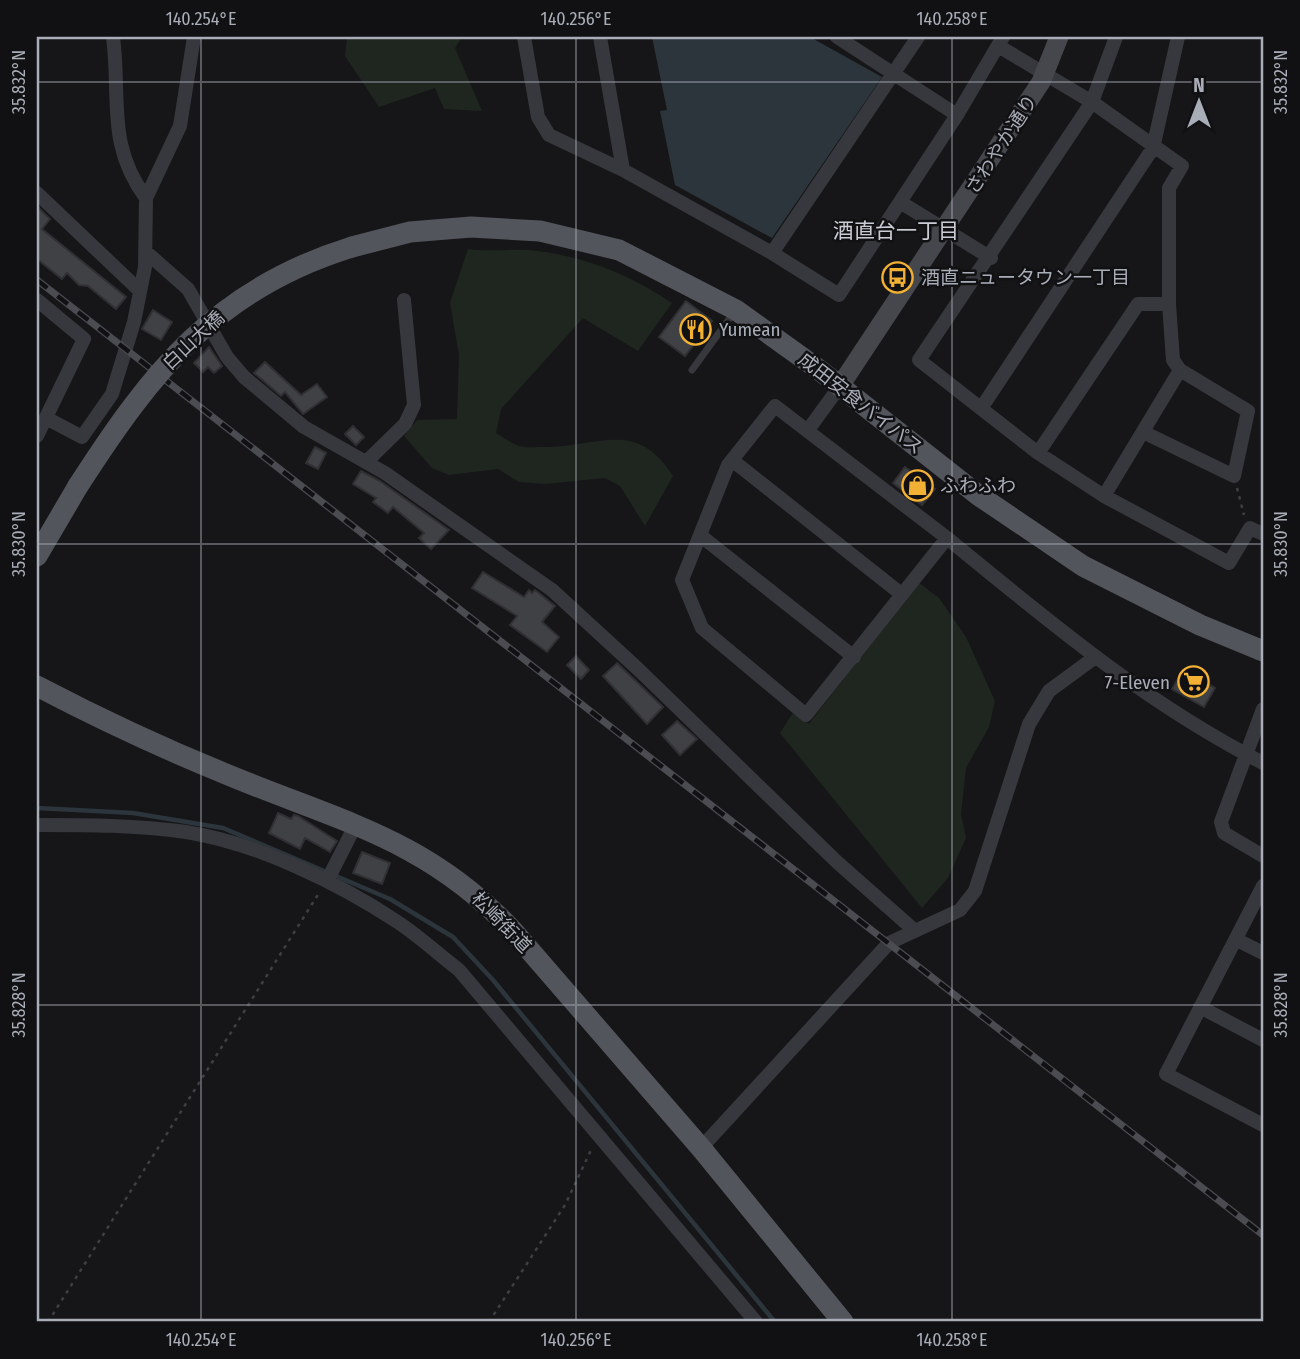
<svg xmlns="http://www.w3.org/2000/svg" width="1300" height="1359" font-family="'Fira Sans Condensed','Noto Sans JP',sans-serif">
	<rect width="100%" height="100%" fill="#161618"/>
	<path fill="#1e261f" d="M347 37H462L455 48 482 111 444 109 435 88 379 107 345 56Z
		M468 249C489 252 507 249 527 250 580 254 629 274 672 303L638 351 583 318 501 409 496 433C503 437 512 444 519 446 526 448 535 447 541 447 597 448 636 417 673 476L645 526 620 486 605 478 546 484 519 482 498 469 449 475 432 468 404 436 417 420 457 419 459 355 450 303Z
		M918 582 939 598 966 637 995 701 989 727 966 768 961 814 966 838 948 878 922 908 780 733 794 711 809 724Z"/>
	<path fill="#2c353c" d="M652 37H810L882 77 772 238 675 185 660 111 667 110Z"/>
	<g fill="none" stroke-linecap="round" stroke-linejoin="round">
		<path stroke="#2c353c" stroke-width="4.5" d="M37 808 133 813 223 828 390 899 453 937 493 980 775 1322"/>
	</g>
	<path fill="#404145" stroke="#303034" stroke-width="2" d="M37 206 50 219 42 229 126 297 116 309 88 286 79 285 67 273 62 279 37 259Z
		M686 301 712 321 685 356 659 337Z
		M153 310 172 322 161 340 142 329Z
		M209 347 222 366 214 373 208 367 203 372 194 363Z
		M265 362 301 395 317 384 327 397 303 414 285 392 281 396 254 373Z
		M353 426 364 437 356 445 345 434Z
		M315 447 326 453 318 469 306 463Z
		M905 467 935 489 922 505 893 483Z
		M361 471 380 481 449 530 431 549 419 538 424 533 393 507 388 513 373 502 376 498 353 484Z
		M483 572 524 597 529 590 532 593 535 590 555 606 542 622 559 637 547 652 510 625 517 616 472 588Z
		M576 656 589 670 581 679 567 665Z
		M617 663 663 707 647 724 603 676Z
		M1183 670 1215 688 1204 707 1172 689Z
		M677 721 697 739 680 755 662 735Z
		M278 813 291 819 294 815 298 816 337 841 330 852 305 838 300 849 269 833Z
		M362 852 390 863 382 884 353 873Z"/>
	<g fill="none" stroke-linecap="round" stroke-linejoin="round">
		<path stroke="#3d3f44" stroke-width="2.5" stroke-dasharray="3.5 5" stroke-linecap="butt" d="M1237 488 1244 515
			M48 1322 319 893
			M489 1322 565 1205 592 1148"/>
		<path stroke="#37383d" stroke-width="7" d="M692 370 735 311"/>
		<path stroke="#37383d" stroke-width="14" d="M113 37C121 98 106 144 146 198
			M524 37 538 117 549 135 623 170 772 253 839 295 957 115 1003 37
			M600 37 623 170
			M837 37 957 115
			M1116 37 1092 102 919 360 1038 453 1104 496 1229 563 1250 528 1263 534
			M1000 47 1092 102 1182 166 1169 188V304L1173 360 1180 370 1248 411 1234 476 1143 432
			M37 193 140 291
			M900 202 991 258
			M146 252 188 289 227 357 244 377 304 427 385 473 552 590 638 669 837 862 914 930
			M772 253 918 37
			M37 300 84 339 37 436
			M775 406 947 538 806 715 702 628 682 580 728 465Z
			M982 407 1153 148 1178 37
			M46 418 82 437 112 394 134 322 145 267 146 198 180 126 194 37
			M808 430 840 386
			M1038 453 1138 304H1169
			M732 460 900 593
			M366 462 405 424 414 405 404 300
			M1104 496 1180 370
			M701 536 854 657
			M947 538C1050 622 1144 702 1263 763
			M1263 709 1221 822 1224 833 1263 856
			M37 825C87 825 136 825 186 832 256 843 337 882 396 921 418 935 438 954 459 970L756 1322
			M327 881 356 824
			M1263 886 1166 1074 1263 1125
			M1237 940 1263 953
			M1200 1007 1263 1040
			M701 1148 889 943 960 910 975 891 1029 724 1049 691 1094 658"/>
		<path stroke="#45474d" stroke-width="19" d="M840 386 1041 82 1059 37"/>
		<path stroke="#53555c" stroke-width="21" d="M352 247 410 232 471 227 540 231 619 250 736 310 818 369 978 495 1083 566 1200 625 1263 651
			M37 556 78 486
			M37 686C98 718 162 748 226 774 338 821 426 838 513 931L701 1148 843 1322"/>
		<defs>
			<path id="rail" d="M37 280 1263 1235"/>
		</defs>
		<use href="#rail" stroke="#4a4c52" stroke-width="7"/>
		<use href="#rail" stroke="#111113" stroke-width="4.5" stroke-dasharray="13" stroke-linecap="butt"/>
		<path stroke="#53555c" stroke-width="21" d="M78 486C152 371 216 289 352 247"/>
	</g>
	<path fill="none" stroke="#a8adb8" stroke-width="2" stroke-opacity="0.45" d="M201 37V1322M576 37V1322M952 37V1322M37 82H1263M37 544H1263M37 1005H1263"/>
	<defs>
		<symbol id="bus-ring" viewBox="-11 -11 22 22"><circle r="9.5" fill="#111113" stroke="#f2b134" stroke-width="1.5"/><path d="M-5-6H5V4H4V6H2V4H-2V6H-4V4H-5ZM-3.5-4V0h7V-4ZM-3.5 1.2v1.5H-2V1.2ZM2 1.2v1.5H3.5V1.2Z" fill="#f2b134"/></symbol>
		<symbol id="restaurant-ring" viewBox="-11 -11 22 22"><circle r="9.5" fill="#111113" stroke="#f2b134" stroke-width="1.5"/><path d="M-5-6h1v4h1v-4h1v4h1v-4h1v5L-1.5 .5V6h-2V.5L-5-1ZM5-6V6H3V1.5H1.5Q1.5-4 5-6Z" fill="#f2b134"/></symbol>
		<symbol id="shop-ring" viewBox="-11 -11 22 22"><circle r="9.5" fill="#111113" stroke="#f2b134" stroke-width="1.5"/><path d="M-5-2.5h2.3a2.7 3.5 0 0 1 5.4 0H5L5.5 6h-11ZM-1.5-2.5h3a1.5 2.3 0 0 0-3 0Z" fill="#f2b134"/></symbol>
		<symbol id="supermarket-ring" viewBox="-11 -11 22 22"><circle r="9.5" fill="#111113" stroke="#f2b134" stroke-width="1.5"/><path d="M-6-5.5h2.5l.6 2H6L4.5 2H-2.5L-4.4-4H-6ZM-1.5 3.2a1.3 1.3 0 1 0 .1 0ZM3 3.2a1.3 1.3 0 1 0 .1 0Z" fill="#f2b134"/></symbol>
	</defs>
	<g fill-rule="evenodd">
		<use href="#bus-ring" x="880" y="260" width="35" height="35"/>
		<use href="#restaurant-ring" x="678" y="312" width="35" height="35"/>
		<use href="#shop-ring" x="900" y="468" width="35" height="35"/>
		<use href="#supermarket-ring" x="1176" y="664" width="35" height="35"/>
	</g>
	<g text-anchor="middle" stroke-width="5" stroke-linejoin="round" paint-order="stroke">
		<g font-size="19" fill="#a8adb8" stroke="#111113">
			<text transform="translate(1001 144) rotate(-57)" y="7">さわやか通り</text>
			<text transform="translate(193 340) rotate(-43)" y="7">白山大橋</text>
			<text transform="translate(861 403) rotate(38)" y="7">成田安食バイパス</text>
			<text transform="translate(502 922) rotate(46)" y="7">松崎街道</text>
		</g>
		<g font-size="19" fill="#a8adb8" stroke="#111113" text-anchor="start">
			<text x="921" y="284">酒直ニュータウン一丁目</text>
			<text x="719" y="336">Yumean</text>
			<text x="940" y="492">ふわふわ</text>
			<text x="1170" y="689" text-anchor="end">7-Eleven</text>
		</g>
		<g font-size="21" fill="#c9ccd4" stroke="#111113">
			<text x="896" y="238">酒直台一丁目</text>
		</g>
	</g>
	<rect width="1300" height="1359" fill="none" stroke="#111113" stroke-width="77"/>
	<g transform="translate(1199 102)" stroke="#111113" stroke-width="5" paint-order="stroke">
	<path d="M0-5L12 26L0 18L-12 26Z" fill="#a8adb8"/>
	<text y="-10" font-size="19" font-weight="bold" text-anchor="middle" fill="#a8adb8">N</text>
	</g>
	<rect x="38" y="38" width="1224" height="1282" fill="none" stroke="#a8adb8" stroke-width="2.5"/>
	<g font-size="18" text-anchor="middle" fill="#a8adb8">
		<text x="201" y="25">140.254°E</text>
		<text x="576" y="25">140.256°E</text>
		<text x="952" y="25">140.258°E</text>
		<text transform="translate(19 82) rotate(-90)" y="6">35.832°N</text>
		<text transform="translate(1281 82) rotate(-90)" y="6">35.832°N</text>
		<text transform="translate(19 544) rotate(-90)" y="6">35.830°N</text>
		<text transform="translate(1281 544) rotate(-90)" y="6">35.830°N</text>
		<text transform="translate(19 1005) rotate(-90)" y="6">35.828°N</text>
		<text transform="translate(1281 1005) rotate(-90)" y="6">35.828°N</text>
		<text x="201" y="1346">140.254°E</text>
		<text x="576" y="1346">140.256°E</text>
		<text x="952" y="1346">140.258°E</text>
	</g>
</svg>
